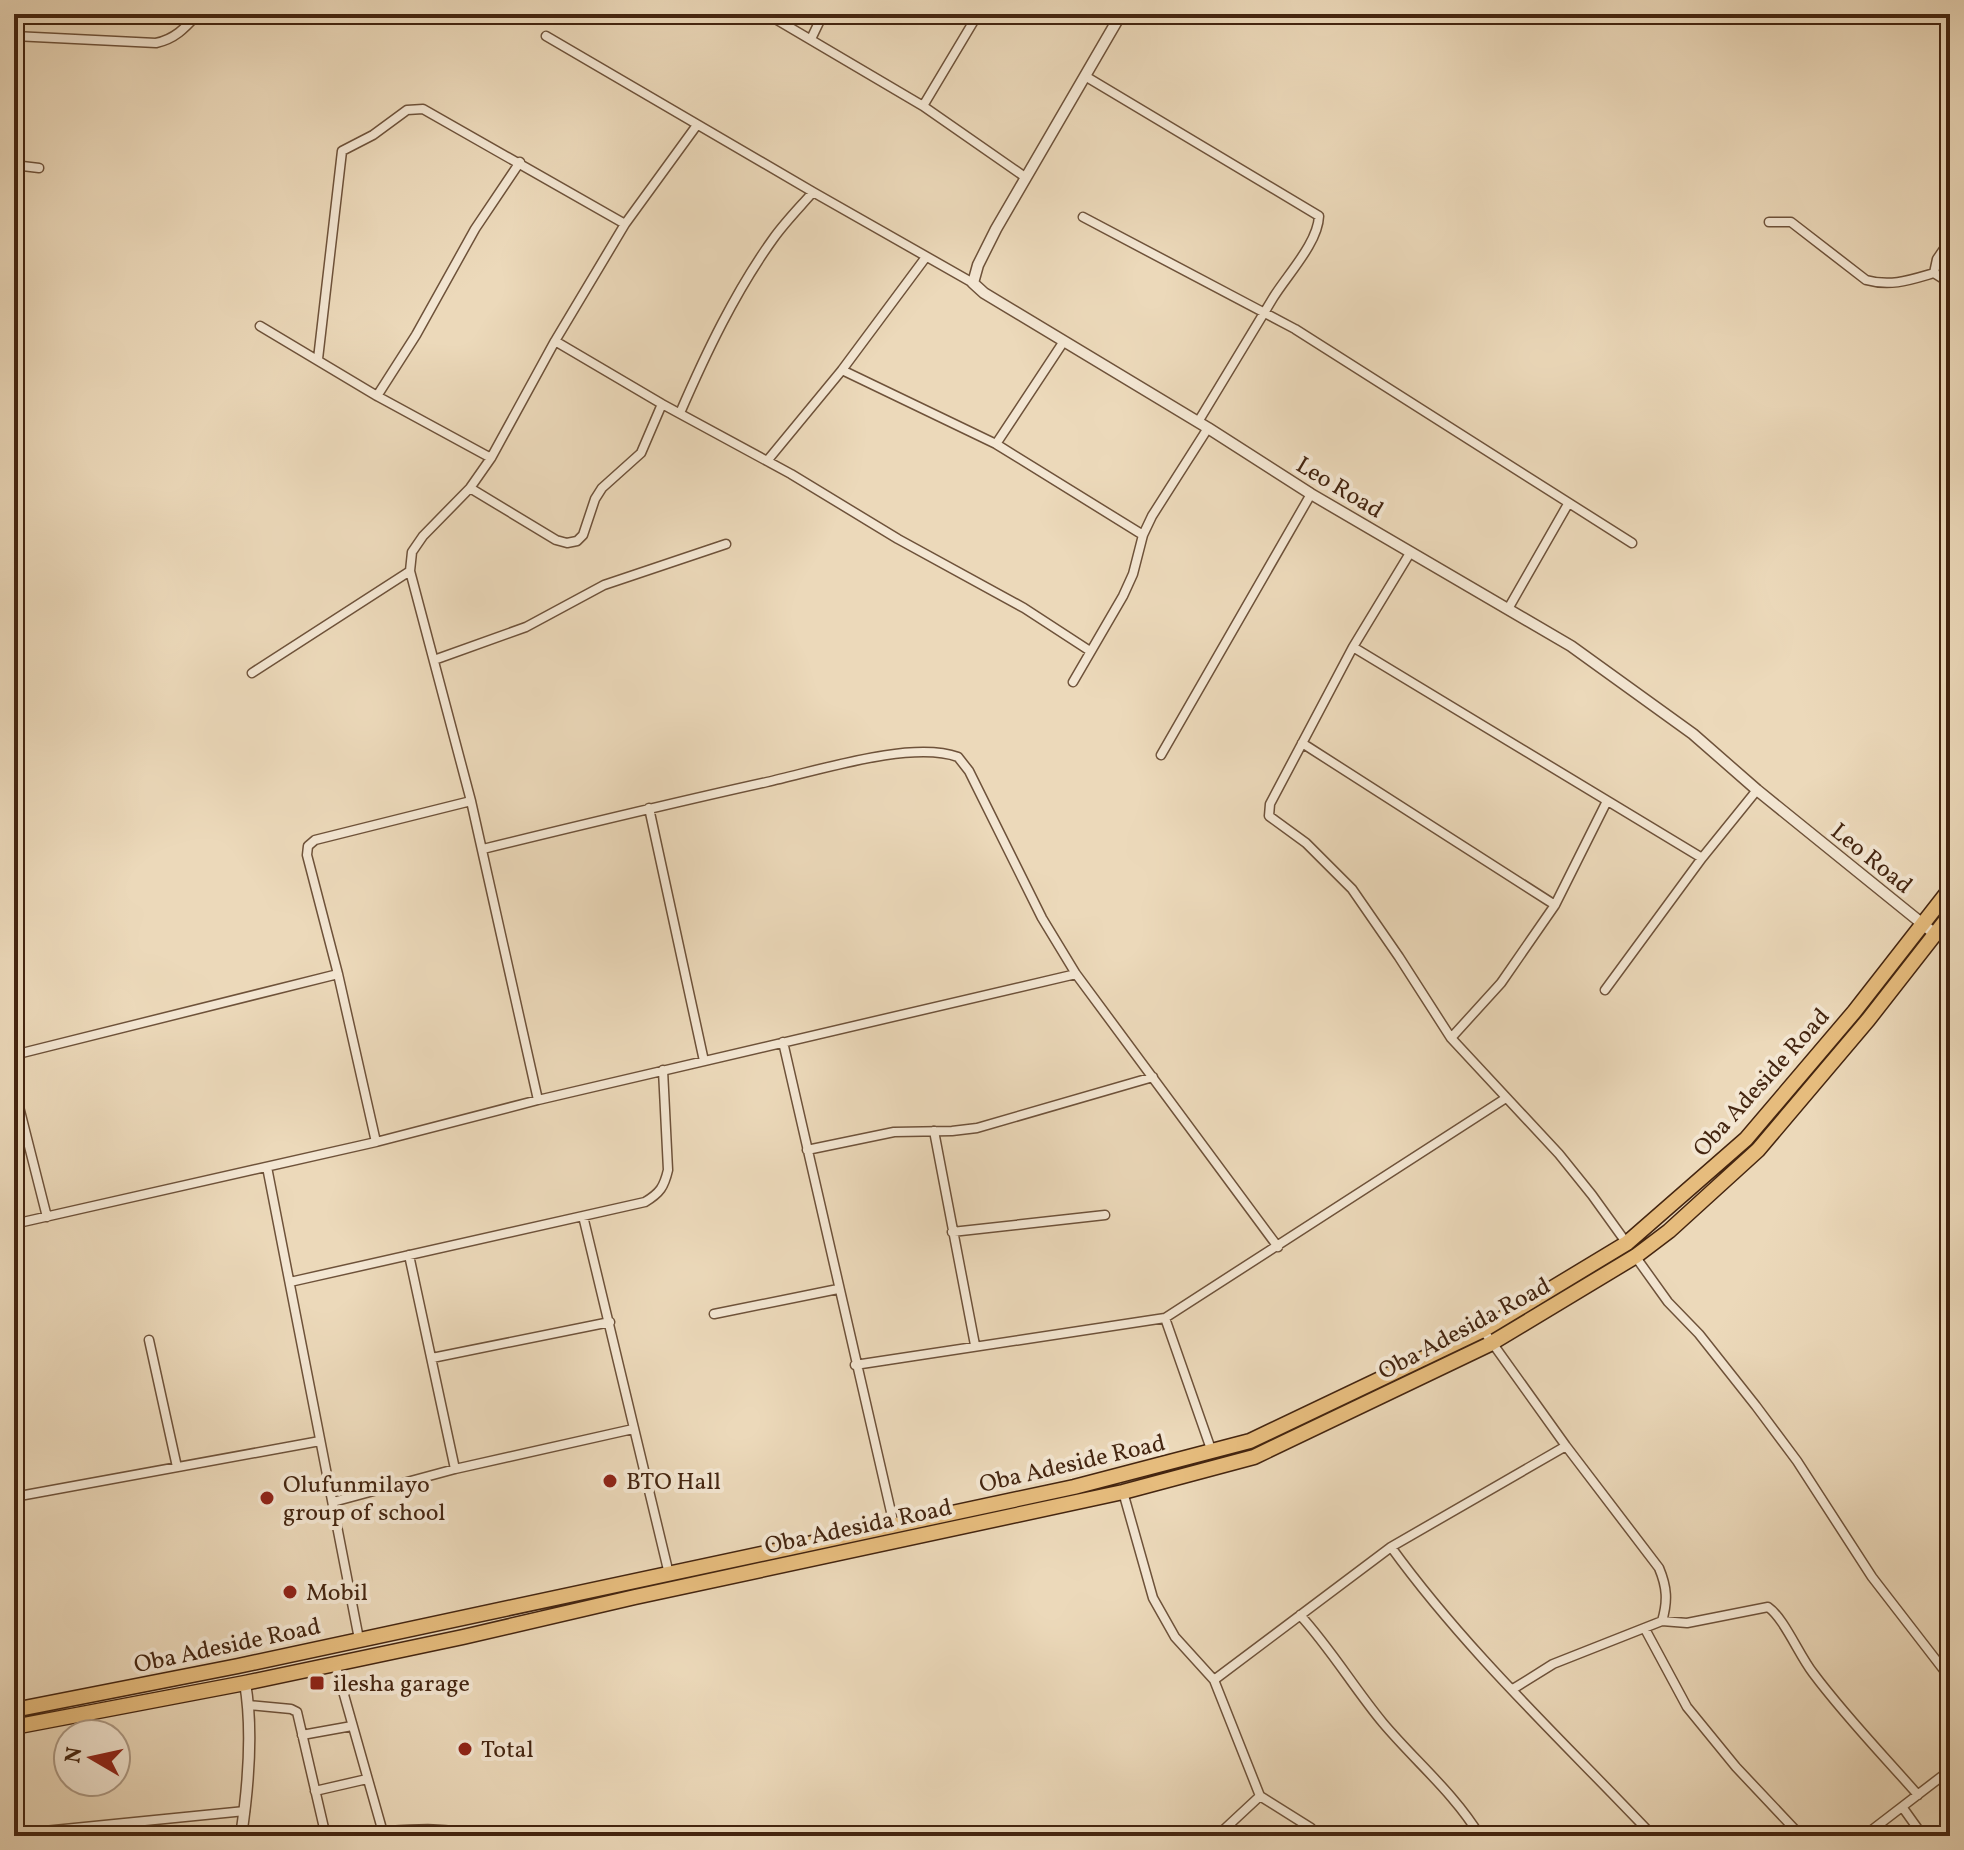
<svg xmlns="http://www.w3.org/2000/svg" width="1964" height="1850" font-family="Vollkorn,serif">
	<rect width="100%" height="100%" fill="#ecd9ba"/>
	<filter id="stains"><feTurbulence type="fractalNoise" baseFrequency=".0025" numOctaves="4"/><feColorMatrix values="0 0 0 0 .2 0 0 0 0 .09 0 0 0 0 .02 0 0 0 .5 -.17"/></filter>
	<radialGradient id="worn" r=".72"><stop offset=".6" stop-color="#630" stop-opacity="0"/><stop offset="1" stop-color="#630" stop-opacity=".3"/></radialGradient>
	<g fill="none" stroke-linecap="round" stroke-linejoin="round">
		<defs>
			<path id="minor" d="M767 14 923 106 1025 177
				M14 36 156 43C175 39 185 28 198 14
				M546 36 813 192C800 207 785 222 773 239 735 292 706 353 680 413
				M811 39 823 14
				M1085 76 1319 216C1318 243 1287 275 1273 298 1248 339 1223 380 1198 422
				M923 106 978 14
				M14 165 39 168
				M813 192 973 283
				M1083 217 1295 329 1632 543
				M1769 222H1791L1866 280C1891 287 1910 280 1934 273
				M1934 273 1937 259 1950 240
				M1934 273 1950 283
				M260 326 377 396 491 458
				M555 341 662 404 791 474 898 539 1024 608 1090 651
				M318 359 342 151 373 135 407 110 423 109 625 224
				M842 370 996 444 1143 535
				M377 396 416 335 475 229 520 162
				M996 444 1064 341
				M767 461 842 370 926 257
				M470 488 556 540 567 543 577 541 583 535 595 499 602 488 641 453 662 404
				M1410 553 1353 647 1270 804 1269 816 1306 843 1352 889 1399 957 1451 1038 1559 1154 1592 1195 1628 1245
				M1508 609 1568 504
				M1353 647 1702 858
				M434 660 526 627 604 585 726 544
				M252 673 410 571
				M1073 682 1123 596 1133 574 1143 535 1152 516 1208 428
				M1302 743 1555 905
				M1161 755 1311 494
				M649 808 704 1061
				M483 849C577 826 672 803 767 782 817 771 911 740 958 757L969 771 1042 918 1076 974 1278 1247
				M1605 990 1702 858 1757 790
				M1451 1038 1501 983 1555 905 1607 801
				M783 1042 894 1525
				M14 1055 338 974
				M14 1087 47 1217
				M538 1100 471 801 410 571 412 552 423 536 470 488 491 458 555 341 625 224 697 125
				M934 1131 975 1345
				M376 1142 338 974 307 855 308 846 315 840 471 801
				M807 1150 894 1132 952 1131 977 1128 1153 1077
				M267 1167 359 1639
				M583 1216 669 1574
				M14 1224 376 1142 538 1100 1076 974
				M952 1232 1105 1215
				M409 1255 455 1469
				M1635 1256 1668 1302 1699 1334 1756 1406 1797 1461 1872 1577 1950 1678
				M290 1282 645 1202C660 1193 664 1187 668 1170L663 1070
				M714 1314 838 1289
				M1165 1318 1212 1452
				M1483 1330 1566 1446 1659 1568C1667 1587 1668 1601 1662 1621
				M149 1340 177 1467
				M432 1358 610 1322
				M855 1365 1165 1318 1506 1098
				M1123 1492 1153 1598 1175 1637 1214 1680 1260 1796 1311 1828 1315 1836
				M14 1497 320 1441
				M333 1502 455 1469 633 1429
				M1391 1547C1467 1652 1564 1742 1653 1836
				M1300 1615C1331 1649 1354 1688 1383 1723 1415 1761 1454 1793 1480 1836
				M1645 1629 1687 1707 1736 1767 1801 1836
				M335 1663 382 1829 387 1831C418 1829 448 1827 478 1836
				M1214 1680 1391 1547 1566 1446
				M1513 1689 1553 1664 1662 1621 1687 1623 1768 1607C1784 1618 1799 1655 1813 1673 1845 1716 1883 1755 1918 1795
				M248 1705 291 1709 297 1712 324 1828 331 1836
				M302 1735 352 1726
				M315 1791 367 1779
				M1903 1808 1923 1836
				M14 1834 245 1811
				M357 1836 382 1829
				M1217 1836 1260 1796
				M1864 1836 1950 1770"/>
			<path id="tertiary" d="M1121 14 996 229 978 265 973 283 984 293 1208 428 1311 494 1571 646 1693 734 1757 790 1935 934
				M241 1836C248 1789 253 1729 245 1683"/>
			<path id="primary" d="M14 1710 238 1666 1074 1487 1250 1441 1483 1330 1627 1243 1746 1139 1854 1012 1950 889
				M14 1727 245 1683 463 1637 635 1597 1123 1492 1254 1457 1490 1344 1636 1256 1669 1231 1758 1150 1868 1020 1950 915"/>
		</defs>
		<use href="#minor" stroke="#6e523a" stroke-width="11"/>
		<use href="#tertiary" stroke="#6e523a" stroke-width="13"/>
		<use href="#primary" stroke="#442510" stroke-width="17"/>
		<use href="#minor" stroke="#f3e6d2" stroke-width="8"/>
		<use href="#tertiary" stroke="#f3e6d2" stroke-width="10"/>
		<use href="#primary" stroke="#e6bc7d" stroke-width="14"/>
	</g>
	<g fill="#8f2418" stroke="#f3e6d2" stroke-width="3">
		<circle cx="610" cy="1481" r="8"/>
		<circle cx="267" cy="1498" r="8"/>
		<circle cx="290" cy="1592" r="8"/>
		<rect x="309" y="1675" width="16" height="16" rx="4"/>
		<circle cx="465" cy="1749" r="8"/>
	</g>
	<g text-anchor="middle" stroke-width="8" stroke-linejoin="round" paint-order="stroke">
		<g font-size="24" fill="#442510" stroke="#f3e6d2">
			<text transform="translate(1340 487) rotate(31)" y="8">Leo Road</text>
			<text transform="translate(1872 858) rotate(39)" y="8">Leo Road</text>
			<text transform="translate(1761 1082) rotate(-48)" y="8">Oba Adeside Road</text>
			<text transform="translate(1464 1328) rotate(-28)" y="8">Oba Adesida Road</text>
			<text transform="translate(1072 1463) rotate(-13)" y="8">Oba Adeside Road</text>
			<text transform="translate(858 1526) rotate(-12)" y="8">Oba Adesida Road</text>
			<text transform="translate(227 1645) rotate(-12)" y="8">Oba Adeside Road</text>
		</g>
		<g font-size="24" fill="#442510" stroke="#f3e6d2" text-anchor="start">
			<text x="626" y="1489">BTO Hall</text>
			<text x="283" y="1492">Olufunmilayo<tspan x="283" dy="28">group of school</tspan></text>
			<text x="306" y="1600">Mobil</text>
			<text x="333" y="1691">ilesha garage</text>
			<text x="481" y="1757">Total</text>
		</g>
	</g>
	<rect width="1964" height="1850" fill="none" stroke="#ecd9ba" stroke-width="48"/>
	<rect x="16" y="16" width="1932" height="1818" fill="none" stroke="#442510" stroke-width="4"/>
	<rect x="24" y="24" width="1916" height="1802" fill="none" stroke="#442510" stroke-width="2"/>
	<g transform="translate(92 1758) rotate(279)"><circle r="38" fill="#f3e6d2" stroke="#ad9984" stroke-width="2"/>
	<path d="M0-6L14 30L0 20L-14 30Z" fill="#8f2418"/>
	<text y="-12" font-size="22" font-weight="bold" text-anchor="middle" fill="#442510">N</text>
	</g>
	<rect width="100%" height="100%" filter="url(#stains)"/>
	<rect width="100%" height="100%" fill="url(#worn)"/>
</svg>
